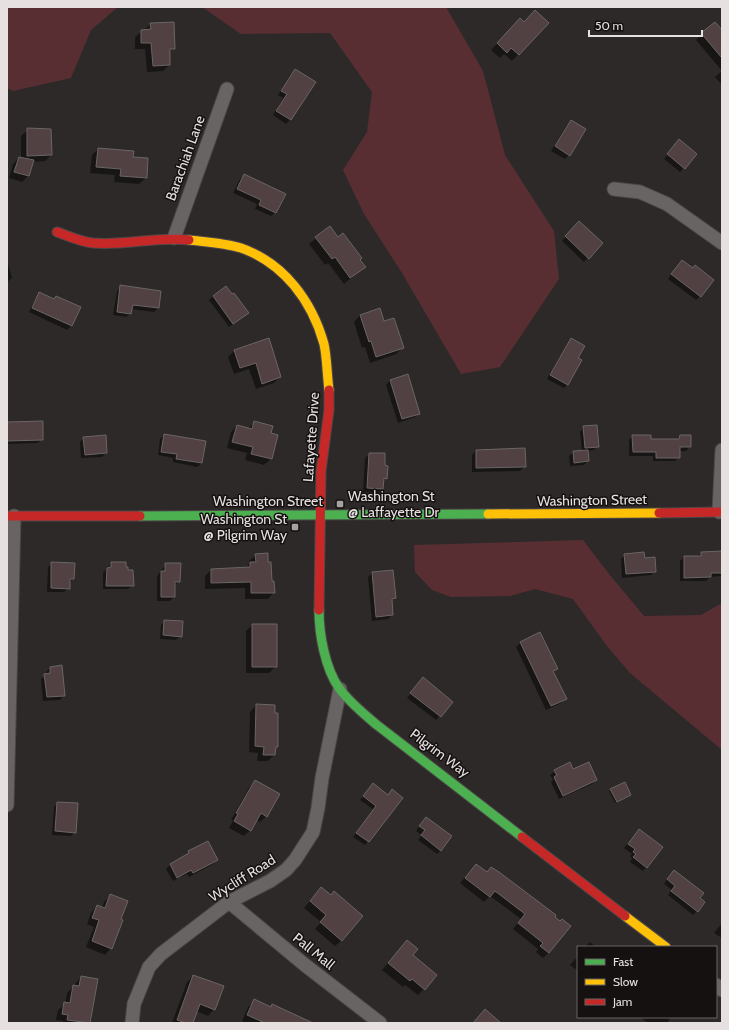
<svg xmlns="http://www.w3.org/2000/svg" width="729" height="1030" font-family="Cabin,sans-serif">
	<rect width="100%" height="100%" fill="#2e2929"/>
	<path fill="#582e33" d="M7 7H118L91 30 71 78 13 91 7 88Z
		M202 7H446L483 71 505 155 554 231 559 279 500 367 461 374 402 273 364 214 343 170 367 132 372 92 330 33 241 34Z
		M583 540 609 574 644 616 701 615 722 603V750L630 673 607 646 573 599 535 589 510 596 451 597 432 590 415 572 414 545Z"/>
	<path fill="#0007" d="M520 19 524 23H548L512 61 504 54 500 58 491 50Z
		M151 24 174 48 169 53V65L163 71 147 72 145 49H135V37Z
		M722 32V85L715 77 722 71 696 40 702 34Z
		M295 70 290 120 286 124 273 115 283 98 278 95 291 74Z
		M571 121 569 155 565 159 551 151 567 125Z
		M28 130 51 155 45 161 32 162 28 176 22 182 9 178 13 164 19 158H21V136Z
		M676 145 696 154 680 172 664 159Z
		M98 149 132 157 146 178 139 184 114 182 115 175 90 173 92 155Z
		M244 175 276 212 271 216 255 209 257 204 233 193 240 179Z
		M579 223 601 243 584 262 562 241Z
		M316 238H338L364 267 344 284 328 263 325 265 309 244Z
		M7 260 12 278 7 282Z
		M678 265 693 269 700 296 696 300 668 279Z
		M121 286 158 308 154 312 131 309V313L126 317 113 315 117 291Z
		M40 294 53 300 56 297 79 308 71 326 67 330 29 312 36 298Z
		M213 296 243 317 229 327 209 300Z
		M360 315 383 322 402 348 396 354 370 363 365 347 362 348 354 322Z
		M571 340 577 358 568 384 564 388 547 379 567 344Z
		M235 350 280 377 274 383 256 389 249 369 234 374 228 357Z
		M390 380 419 413 415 417 398 423 386 385Z
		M255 422 270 434 277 435 271 459 264 465 245 460 247 453 227 448 231 432 237 426 248 429Z
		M7 423 42 439 38 443 7 444Z
		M584 427 598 446 594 450 587 451 588 461 584 465 570 466 569 456 574 452 582 451 580 432Z
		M165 435 202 463 197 467 173 462V458L158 455 160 439Z
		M633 436 650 440H676L680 436 690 447 686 451H679V457L675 461H653V456H629V440Z
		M84 438 106 453 102 457 81 458 80 442Z
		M524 449 525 466 520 471 472 472V455L476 451Z
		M370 454 386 478 383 481 382 489 378 493 363 492 365 458Z
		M722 552V576L710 577 706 581H680V561L684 557H697L701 553Z
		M256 555 267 563 274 592 268 599H245V588L205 589V576L211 570 245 569 249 564V561Z
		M625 555 644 559 655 571 651 575 622 578 621 559Z
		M52 563 73 579 69 583V588L64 592H47L48 567Z
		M111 563 125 568 133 585 128 589H103V573Z
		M166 564 179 582 174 586V597L170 601H157V576Z
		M392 571 395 598 391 602 392 615 388 619 372 621 368 577 372 573Z
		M165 621 181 636 176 640 160 639 161 625Z
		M252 625 276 666 269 673H246V631Z
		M540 633 557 668 553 672 565 699 561 703 546 710 516 647 520 643Z
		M50 668 64 695 60 700 43 701 41 679 46 675V672Z
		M419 683 440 716 436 720 407 698Z
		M256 705 277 747 274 749V755L268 761H257L258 753 249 752 250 712Z
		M573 770 596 780 592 784 559 799 551 782 553 780 550 775 554 772 558 780H560L554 771Z
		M255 781 267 816 260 822 256 820 250 830 244 836 229 828 233 821 231 820 249 788Z
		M370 788 387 796 402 798 365 845 353 837 374 810 360 800Z
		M611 789 630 795 615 803 609 791Z
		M58 803 75 832 71 836 52 835 54 807Z
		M422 822 441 850 437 854 418 840 422 835 416 831Z
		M639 830 647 867 643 871 630 862 632 858 630 856 632 854 624 848Z
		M189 852 217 860 213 864 189 877 187 874 173 881 166 869 170 865 185 857Z
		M476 865 487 873 555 915 548 953 543 958 536 952 538 949 513 929 521 919 490 896 484 902 460 883Z
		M670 875 698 898 697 911 693 915 668 895 672 890 664 884Z
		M111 895 120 920 111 948 105 955 86 947 94 927 87 924 91 913 97 906 102 908 104 902Z
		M315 895 342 940 335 946 315 929 321 922 304 908Z
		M722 923V938L714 933Z
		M407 941 424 989 418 995 405 985 403 987 382 970Z
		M590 942 596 947H585Z
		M578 956V971L570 965Z
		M193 976 214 1009 208 1016 196 1011 192 1023H172L187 982Z
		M81 977 97 980 89 1023H62L63 1021 56 1020 58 1010 65 1004 67 993 74 986 75 984Z
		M255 1001 270 1008 294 1023H246L242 1021 248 1007Z
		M640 1017H671L667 1023H648Z"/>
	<path fill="#514142" stroke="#6a6566" d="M535 10 549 23 519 55 511 48 507 53 497 43 520 18 524 22Z
		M174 22 175 49H170V65L153 66 151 43H141V30L151 29 150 23Z
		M715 22 722 30V58L701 33Z
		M295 69 316 82 291 120 276 111 287 94 281 91Z
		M571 120 586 129 570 156 555 146Z
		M27 128 51 129 52 155 27 156Z
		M679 139 697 154 685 169 667 154Z
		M98 148 134 151 133 157 148 158 147 178 120 176 121 169 96 167Z
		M19 157 34 160 29 176 14 172Z
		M244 174 286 194 276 213 259 205 261 200 237 189Z
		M579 221 603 243 589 259 565 236Z
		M330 226 338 237 343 233 362 258 360 260 366 267 350 278 335 257 332 259 315 237Z
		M682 260 693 268 695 265 714 280 701 297 671 274Z
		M120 285 161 291 159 308 133 305 131 314 117 312Z
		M226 286 232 294 234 293 249 313 233 324 213 296Z
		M39 292 54 299 56 296 81 307 72 326 32 308Z
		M380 308 384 321 394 318 404 348 376 357 371 341 369 342 360 315Z
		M269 338 281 377 262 384 256 363 240 368 234 350Z
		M571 338 585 346 578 358 582 360 568 385 550 375Z
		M408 374 420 414 402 419 390 380Z
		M43 421V440L7 441V422Z
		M254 421 273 426 271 433 278 435 272 459 251 454 253 447 232 442 237 425 252 429Z
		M597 425 599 447 585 448 583 426Z
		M164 434 206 441 202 463 176 459 177 454 161 452Z
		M106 435 107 453 85 455 83 437Z
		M632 435H651V439H679L680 435H691V447H680V458H656V452H633Z
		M525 448 526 467 476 468V450Z
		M588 450 589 461 574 463 573 451Z
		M369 453H385V465L388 466 387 479 384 478 383 489 367 488Z
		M722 551V573H711V577L684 578V556H701V552Z
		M644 552 645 558 655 557 656 572 626 574 624 554Z
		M268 553V562H271L272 581H274L275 593H251V582L211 583V569L250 567V562H256L255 554Z
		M51 562 75 563 74 579H70V589L51 588Z
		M111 562H126V567H128V570H133L134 586H106L107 568 111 567Z
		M165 563H181L180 582H175V597H161V571H165Z
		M393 570 396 598 392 599 393 615 376 617 372 572Z
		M164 620 183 621 182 637 163 635Z
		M252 624H277V667H252Z
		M540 632 558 669 553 671 567 699 551 706 520 642Z
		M62 665 65 696 47 697 44 674 50 673V667Z
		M423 677 453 702 441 717 410 693Z
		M256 704 275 705V713H278V747H276L275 755H263L264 747 255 746Z
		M570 762 573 769 589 762 597 780 563 796 554 777 557 775 554 770Z
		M255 780 280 794 267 817 261 813 251 831 234 821 238 814 236 813Z
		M625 782 631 795 617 802 610 789Z
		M373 783 388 795 392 789 403 798 369 842 356 833 376 806 363 796Z
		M57 802 78 803 76 833 55 831Z
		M426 817 452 836 441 851 421 835 425 830 419 826Z
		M639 829 663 847 647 868 633 857 636 854 633 852 635 849 628 844Z
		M208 841 218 860 193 873 191 870 177 878 170 864 189 853 188 851Z
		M476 864 487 872 491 867 499 872 556 915 555 917 560 921 562 919 571 926 549 953 540 946 543 943 518 923 525 914 495 891 490 897 465 878Z
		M674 870 704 893 700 898 705 902 698 912 671 891 675 886 667 879Z
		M321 887 331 895 334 891 363 916 342 941 320 922 326 915 310 901Z
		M110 894 128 901 121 919 123 920 112 949 92 941 99 920 92 918 97 905 105 908Z
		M407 940 418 949 413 955 437 975 425 990 412 979 410 981 388 963Z
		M193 975 224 986 215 1010 200 1004 193 1023H186L177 1020Z
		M81 976 98 979 90 1023 67 1020 68 1015 62 1014 64 1002 70 1003 73 985 79 986Z
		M254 999 271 1007 272 1004 313 1023H265L247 1015Z
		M485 1009 501 1023H473Z"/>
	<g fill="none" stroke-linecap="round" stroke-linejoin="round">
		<defs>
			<path id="street" d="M614 189 640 192 667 204 722 243
				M174 238 227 89
				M719 512 722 450
				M7 805 14 516
				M229 902 305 965 380 1023
				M716 985 722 990
				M132 1023 134 1004 149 967 161 954 229 902 270 881 286 870 295 860 313 832 318 808 322 778 340 689"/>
			<path id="fast" d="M140 516 488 514
				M319 610C319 634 325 668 339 688 349 702 364 714 377 725L522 837"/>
			<path id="slow" d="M189 240C206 242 225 243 241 248 284 263 312 301 324 344 327 358 327 375 329 390
				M488 514 659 513
				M625 916 666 947"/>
			<path id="jam" d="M57 232C68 236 81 242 93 243 125 246 157 236 189 240
				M659 513 722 512
				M7 516H140
				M319 610 321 471 329 410V390
				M522 837 625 916"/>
		</defs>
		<use href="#street" stroke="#4d4748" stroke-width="15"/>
		<use href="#fast" stroke="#4d4748" stroke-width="11"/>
		<use href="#slow" stroke="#4d4748" stroke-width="11"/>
		<use href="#jam" stroke="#4d4748" stroke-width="11"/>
		<use href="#street" stroke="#696464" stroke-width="13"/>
		<use href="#fast" stroke="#4caf50" stroke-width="9"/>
		<use href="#slow" stroke="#ffc107" stroke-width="9"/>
		<use href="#jam" stroke="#c62828" stroke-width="9"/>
	</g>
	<g fill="#a6a0a0" stroke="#151111" stroke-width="1.5">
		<rect x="336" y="500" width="8" height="8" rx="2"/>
		<rect x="291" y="523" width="8" height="8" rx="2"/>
	</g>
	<g text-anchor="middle" stroke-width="3" stroke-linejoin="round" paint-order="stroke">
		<g font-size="14" fill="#e7e0e0" stroke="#151111">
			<text transform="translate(185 158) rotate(-70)" y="5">Barachiah Lane</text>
			<text transform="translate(311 437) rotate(-86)" y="5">Lafayette Drive</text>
			<text transform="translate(592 500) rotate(-1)" y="5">Washington Street</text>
			<text x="268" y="506">Washington Street</text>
			<text transform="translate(440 753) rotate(37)" y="5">Pilgrim Way</text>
			<text transform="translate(242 878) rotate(-32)" y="5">Wycliff Road</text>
			<text transform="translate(314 951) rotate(39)" y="5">Pall Mall</text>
		</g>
		<g font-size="14" fill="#e7e0e0" stroke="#151111" text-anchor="start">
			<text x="348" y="501">Washington St<tspan x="348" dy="16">@ Laffayette Dr</tspan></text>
			<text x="287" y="524" text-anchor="end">Washington St<tspan x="287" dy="16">@ Pilgrim Way</tspan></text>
		</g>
	</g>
	<rect width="729" height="1030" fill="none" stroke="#e7e0e0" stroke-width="16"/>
	<rect x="577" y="946" width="140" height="72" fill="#151111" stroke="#696464"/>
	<rect x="585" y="959" width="20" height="6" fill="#4caf50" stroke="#696464"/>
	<text x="613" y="966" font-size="12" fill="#e7e0e0">Fast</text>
	<rect x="585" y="979" width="20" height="6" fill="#ffc107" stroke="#696464"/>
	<text x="613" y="986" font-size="12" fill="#e7e0e0">Slow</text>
	<rect x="585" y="999" width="20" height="6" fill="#c62828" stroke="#696464"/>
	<text x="613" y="1006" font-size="12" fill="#e7e0e0">Jam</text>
	<path d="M589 30v6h113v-6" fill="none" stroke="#e7e0e0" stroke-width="2"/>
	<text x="595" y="30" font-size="12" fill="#e7e0e0" stroke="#151111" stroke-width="3" paint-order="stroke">50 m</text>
</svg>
